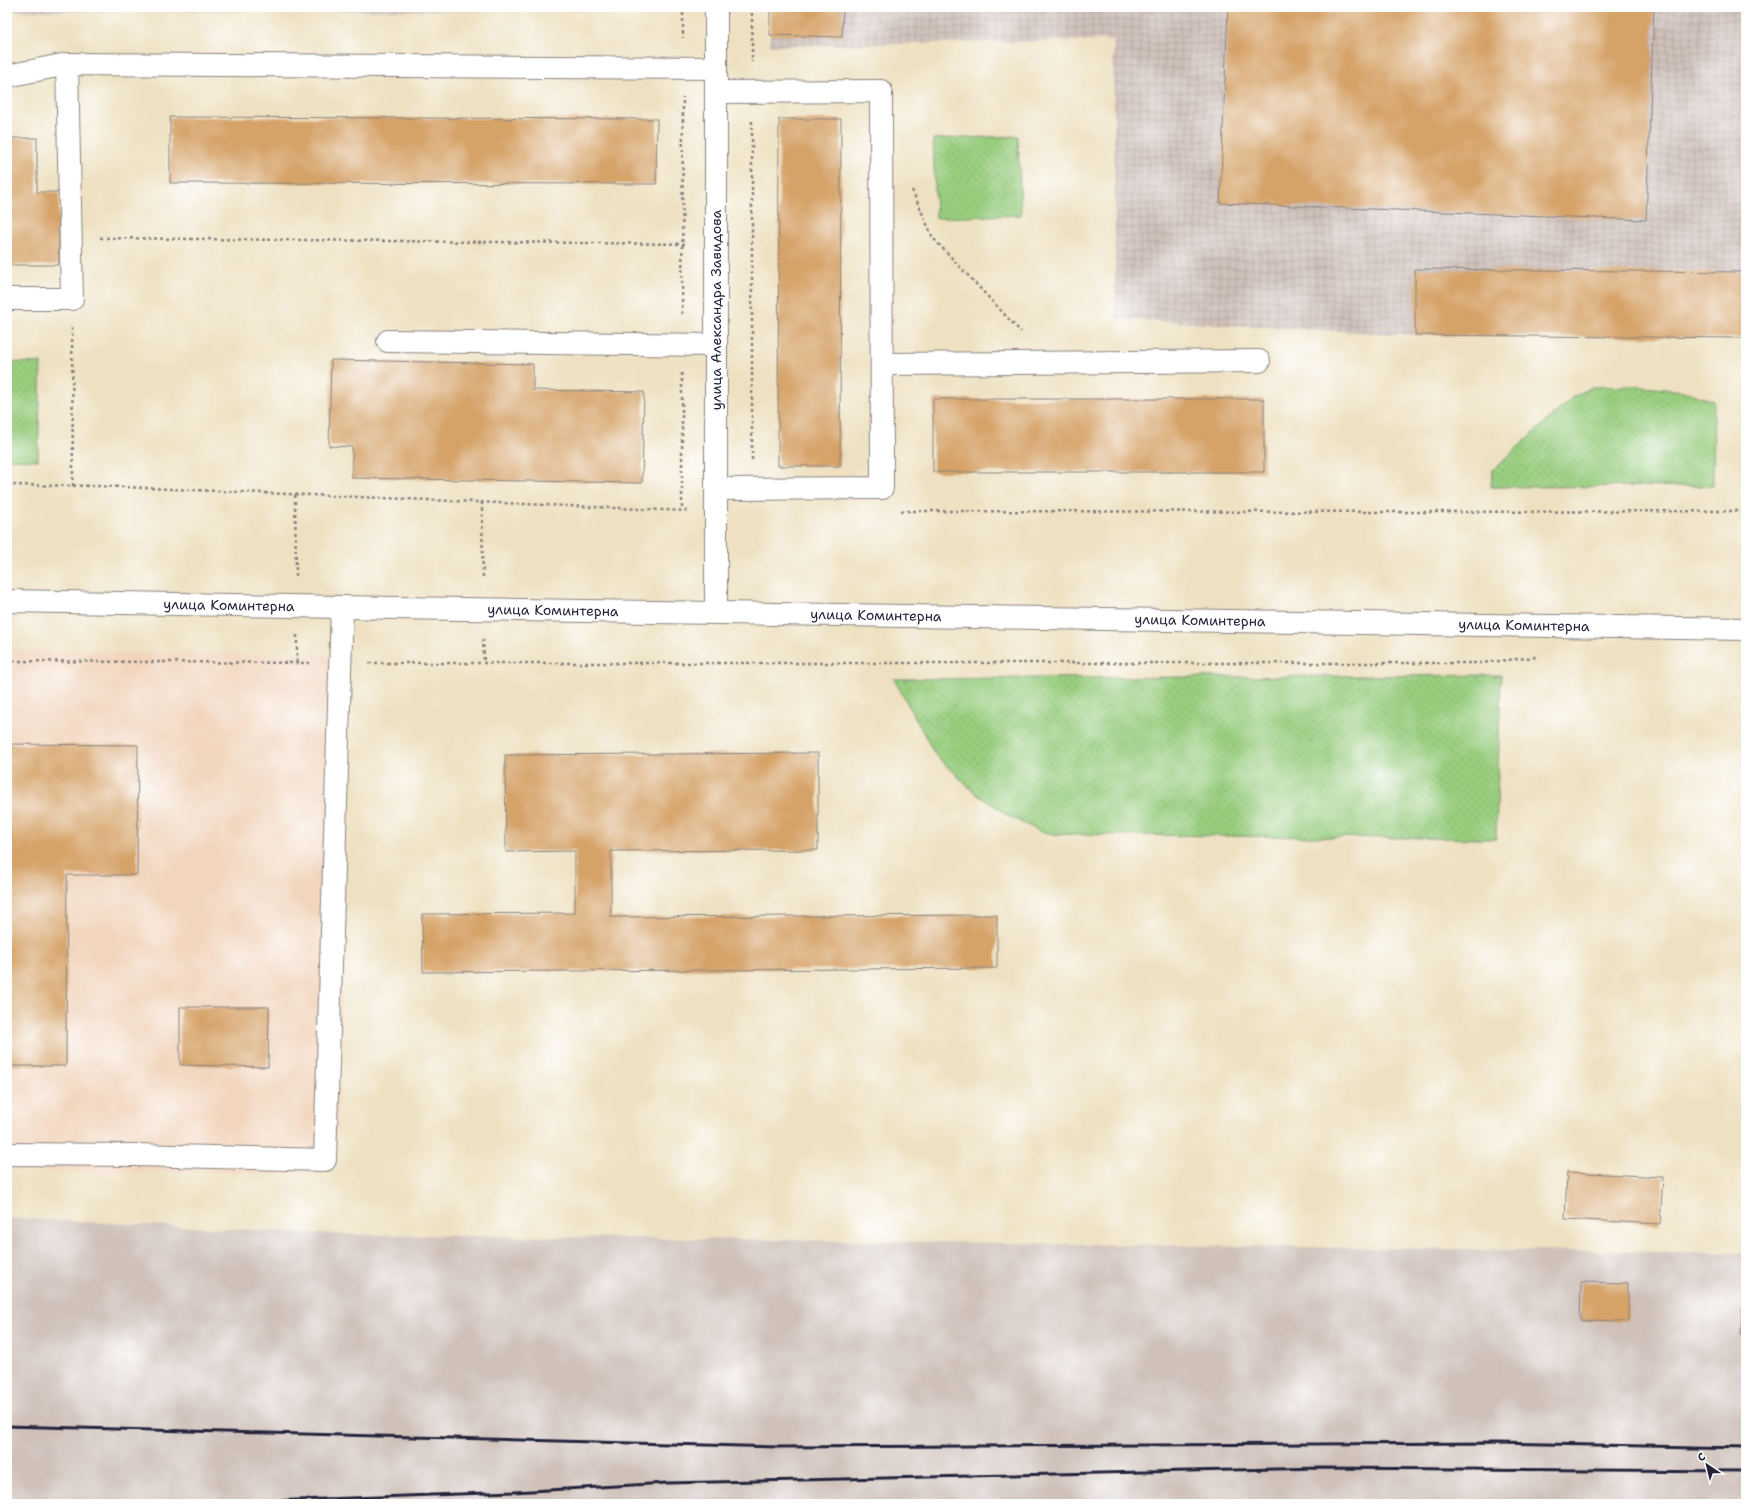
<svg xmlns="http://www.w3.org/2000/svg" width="1753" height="1511" font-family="'Shantell Sans',sans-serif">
	<defs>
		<pattern id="industrial-grid" width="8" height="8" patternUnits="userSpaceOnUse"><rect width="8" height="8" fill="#cfc1ba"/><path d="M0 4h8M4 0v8" fill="none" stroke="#b1a6a1"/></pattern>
		<pattern id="grass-dots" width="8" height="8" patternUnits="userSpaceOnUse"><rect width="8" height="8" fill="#99ce7f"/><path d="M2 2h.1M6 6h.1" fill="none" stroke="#84b16f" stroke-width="1.8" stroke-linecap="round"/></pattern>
	</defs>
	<rect width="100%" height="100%" fill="#fff"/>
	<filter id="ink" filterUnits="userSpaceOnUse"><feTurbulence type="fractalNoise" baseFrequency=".025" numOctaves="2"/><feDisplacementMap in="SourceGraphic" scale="8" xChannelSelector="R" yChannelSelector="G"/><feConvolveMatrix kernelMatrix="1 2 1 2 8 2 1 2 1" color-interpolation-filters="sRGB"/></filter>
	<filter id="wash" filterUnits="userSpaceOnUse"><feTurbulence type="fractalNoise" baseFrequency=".012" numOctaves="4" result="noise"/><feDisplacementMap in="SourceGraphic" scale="16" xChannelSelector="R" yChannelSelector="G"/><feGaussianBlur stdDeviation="0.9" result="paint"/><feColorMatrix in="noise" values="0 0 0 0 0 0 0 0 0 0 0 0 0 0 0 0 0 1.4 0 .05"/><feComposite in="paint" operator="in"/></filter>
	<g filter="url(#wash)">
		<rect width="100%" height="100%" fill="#eee1c1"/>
		<path fill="#f2d5bd" d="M7 650 349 656 339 1103 328 1173 7 1171Z"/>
		<path fill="url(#industrial-grid)" d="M7 7H667V10L7 11Z
			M770 7H1746V338L1415 335 1116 319 1113 40 770 46Z"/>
		<path fill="#cfc1ba" d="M7 1218 333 1234 1746 1253V1504H7Z"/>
		<path fill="url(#grass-dots)" stroke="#5e785d" d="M1018 136 1021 215 936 218 933 139Z
			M7 362 41 363 38 460 7 459Z
			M1635 386 1683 391 1714 401 1713 486 1491 487 1493 470 1573 397 1592 387Z
			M1501 675 1496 839 1046 834 1010 817 975 793 936 756 894 679Z"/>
		<g id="blocks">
			<path fill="#d5a268" d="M770 7H843L842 37 770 35Z
				M1228 7H1654L1646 220 1220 203Z
				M170 117 657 119 656 184 170 183Z
				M779 119H841L840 466H778Z
				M7 138H37V192H59V265H7Z
				M1415 269 1746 272V338L1415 335Z
				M331 360 533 364V390L644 392 642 483 352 478V447L329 446Z
				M933 399H1264V472H933Z
				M7 744 138 745 137 875H67L66 1066H7Z
				M818 753V850L611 851V917L997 915V968L423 972 422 914 575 913V851L506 852 505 755Z
				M180 1007H269L268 1067 180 1065Z
				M1567 1172 1663 1177 1660 1224 1565 1219Z
				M1581 1282 1628 1283V1321L1580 1320Z
				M1743 1295 1746 1296V1336L1741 1335Z"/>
		</g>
	</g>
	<g filter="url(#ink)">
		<use href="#blocks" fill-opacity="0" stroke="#88827e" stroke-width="1"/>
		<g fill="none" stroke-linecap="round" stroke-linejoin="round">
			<defs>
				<path id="minor" d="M7 76 67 64 716 68
					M716 92 881 91 882 488 716 489
					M7 299H72L67 64
					M388 341 716 345
					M882 364 1259 361
					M716 612V7
					M7 1154 137 1155 325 1160 342 607"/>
				<path id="major" d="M7 601 395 608 1746 629"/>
			</defs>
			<use href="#minor" stroke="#88827e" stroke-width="24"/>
			<use href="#major" stroke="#88827e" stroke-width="24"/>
			<path stroke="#88827e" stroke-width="2.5" stroke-dasharray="3 3" stroke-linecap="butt" d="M683 7V38
				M752 7V62
				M752 121V460
				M912 190 933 238 1021 332
				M100 238 687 244
				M682 314 683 97
				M72 327 73 486
				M682 373V510
				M7 485 100 486 688 511
				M295 495 296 576
				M482 502 483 580
				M901 511 1427 512 1746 511
				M297 635V663
				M483 639 484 662
				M7 661 310 663
				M369 663H1480L1536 657"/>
			<use href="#minor" stroke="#fff" stroke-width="22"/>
			<use href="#major" stroke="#fff" stroke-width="22"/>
			<path stroke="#22223b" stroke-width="3" d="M7 1426 778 1447 1496 1443 1746 1448
				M185 1504 514 1492 667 1483 1322 1468 1746 1471"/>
		</g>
	</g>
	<g text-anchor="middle" stroke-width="3.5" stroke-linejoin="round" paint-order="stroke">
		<g font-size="14" fill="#22223b" stroke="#fff">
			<text transform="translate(716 310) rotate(-90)" y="5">улица Александра Завидова</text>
			<text transform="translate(229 605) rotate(1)" y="5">улица Коминтерна</text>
			<text transform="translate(553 610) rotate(1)" y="5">улица Коминтерна</text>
			<text transform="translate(876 615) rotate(1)" y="5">улица Коминтерна</text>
			<text transform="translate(1200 620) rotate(1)" y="5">улица Коминтерна</text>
			<text transform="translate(1524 625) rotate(1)" y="5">улица Коминтерна</text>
		</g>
	</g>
	<rect width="1753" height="1511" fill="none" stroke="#fff" stroke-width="24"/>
	<g transform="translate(1707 1465) rotate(325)" stroke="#ffffff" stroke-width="3" paint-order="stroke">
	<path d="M0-3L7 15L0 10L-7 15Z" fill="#22223b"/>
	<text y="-6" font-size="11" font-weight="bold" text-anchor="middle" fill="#22223b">С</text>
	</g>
</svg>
